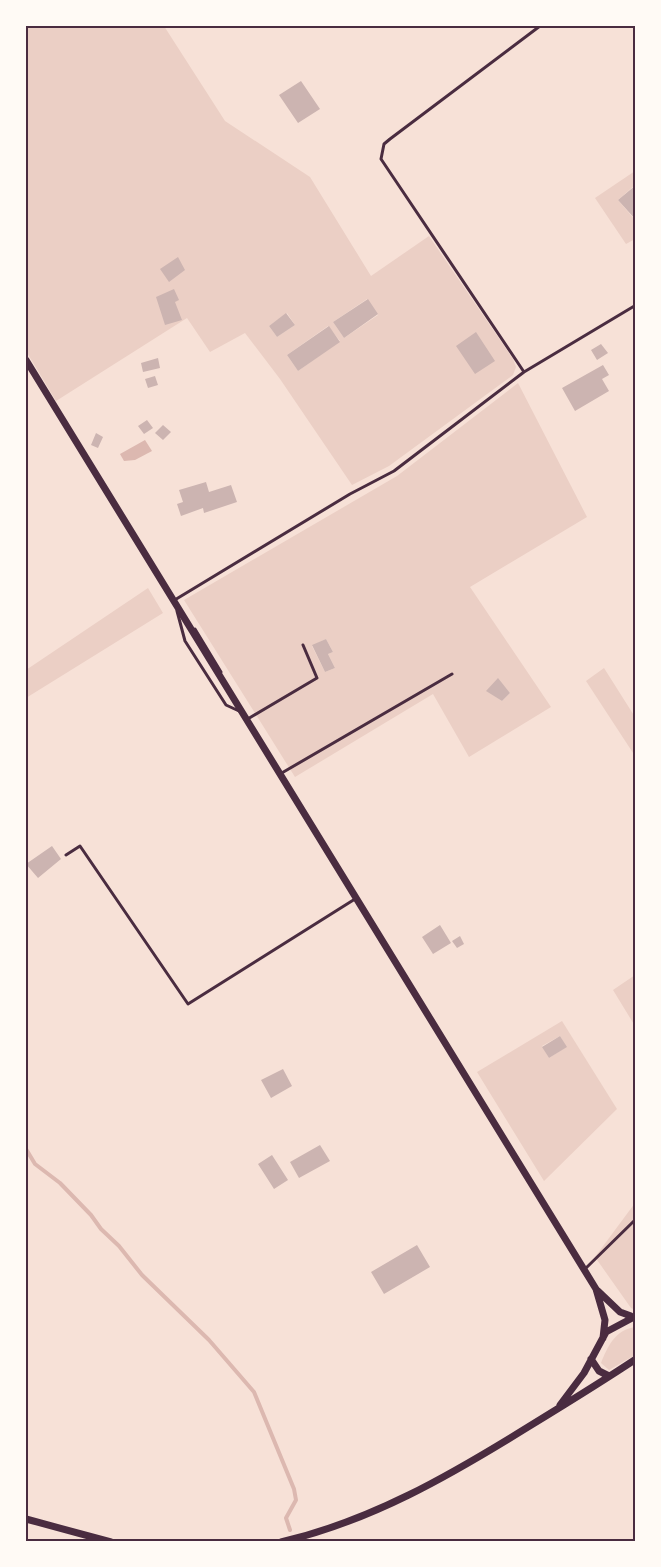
<svg xmlns="http://www.w3.org/2000/svg" width="661" height="1567" font-family="'Source Serif 4',serif">
	<rect width="100%" height="100%" fill="#f7e1d7"/>
	<path fill="#ebcfc5" fill-rule="evenodd" d="M26 26H164L225 121 310 177 371 276 429 236 513 359 516 367 513 375 389 466 352 485 280 379 245 333 210 352 187 318 56 401 26 351ZM367 299 378 315 344 338 333 322ZM287 313 295 325 277 337 269 326ZM328 326 340 341 298 371 287 355Z
		M635 171V185L618 200 635 220V239L626 244 595 198Z
		M518 383 587 517 470 587 551 707 469 757 433 694 295 777 184 600 397 476ZM326 639 333 652 328 654 335 668 325 672 312 646ZM498 679 510 693 502 701 487 691Z
		M148 588 163 613 26 698V670Z
		M604 668 635 717V756L586 681Z
		M635 975V1026L613 990Z
		M562 1021 617 1109 544 1181 477 1072ZM560 1036 566 1047 549 1058 542 1046Z
		M635 1203V1310L631 1308 595 1257Z
		M635 1327V1355L609 1370 601 1363C608 1346 615 1330 635 1327Z"/>
	<path fill="#dcb8b0" d="M145 440 152 451 135 460 124 461 120 454Z"/>
	<g fill="none" stroke-linecap="round" stroke-linejoin="round">
		<path stroke="#dcb8b0" stroke-width="4" d="M26 1149 35 1164 60 1183 91 1215 101 1229 119 1246 142 1275 209 1340 254 1392 294 1489 296 1500 286 1518 290 1530"/>
	</g>
	<path fill="#ccb4b1" d="M301 81 320 109 298 123 279 95Z
		M636 185V220L618 200Z
		M178 257 185 270 169 282 160 269Z
		M174 289 179 300 175 302 182 320 165 325 156 297Z
		M368 299 378 314 344 338 333 322Z
		M286 313 295 325 277 337 269 326Z
		M329 326 340 342 298 371 287 355Z
		M476 332 495 361 475 374 456 346Z
		M601 344 608 353 597 360 591 350Z
		M158 358 160 368 143 372 141 363Z
		M603 365 609 375 602 379 609 391 575 411 562 388Z
		M155 376 158 385 148 388 145 379Z
		M147 420 153 428 144 434 138 426Z
		M163 425 171 432 163 440 155 433Z
		M96 433 103 437 98 448 91 445Z
		M206 482 209 492 231 485 237 502 204 513 203 508 181 516 177 504 183 502 179 490Z
		M326 639 333 652 328 654 335 668 325 672 312 645Z
		M498 678 510 693 502 701 486 691Z
		M52 846 61 859 38 878 26 864Z
		M440 925 451 943 433 954 422 937Z
		M460 936 464 944 457 948 452 941Z
		M560 1036 567 1047 549 1058 542 1047Z
		M283 1069 292 1086 271 1098 261 1080Z
		M320 1145 330 1161 299 1178 290 1162Z
		M272 1155 288 1180 274 1189 258 1164Z
		M417 1245 430 1267 384 1294 371 1272Z"/>
	<g fill="none" stroke-linecap="round" stroke-linejoin="round">
		<path stroke="#4a2c40" stroke-width="3" d="M524 372 381 159 384 144 390 139 540 26
			M173 601 350 494 394 471 524 372 636 305
			M177 611 185 641 226 705 239 711
			M195 629 221 672
			M246 720 317 678 303 645
			M280 774 452 674
			M66 855 80 846 188 1004 355 899
			M585 1269 636 1219"/>
		<path stroke="#4a2c40" stroke-width="7" d="M26 360 596 1289 605 1320 603 1338
			M598 1291 620 1312 631 1316
			M591 1359 599 1371 609 1376
			M560 1405 584 1373 606 1332 636 1316
			M26 1519 111 1542
			M281 1542C371 1521 449 1476 528 1427 564 1405 600 1383 636 1359"/>
	</g>
	<rect width="661" height="1567" fill="none" stroke="#fffaf5" stroke-width="54"/>
	<rect x="27" y="27" width="607" height="1513" fill="none" stroke="#4a2c40" stroke-width="2"/>
</svg>
